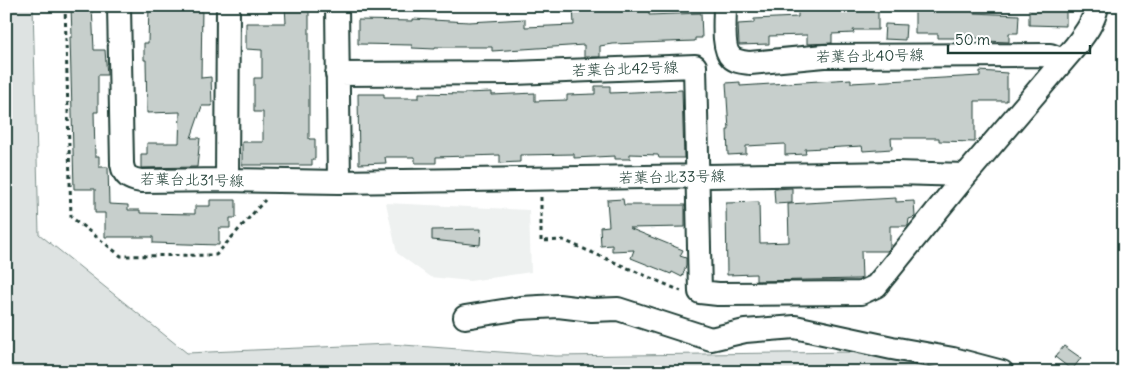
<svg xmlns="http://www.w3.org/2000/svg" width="1130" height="378" font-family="Delius,'Klee One',sans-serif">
	<rect width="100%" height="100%" fill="#fff"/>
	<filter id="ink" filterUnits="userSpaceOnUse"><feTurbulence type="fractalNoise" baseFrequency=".02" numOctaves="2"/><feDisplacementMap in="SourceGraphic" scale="10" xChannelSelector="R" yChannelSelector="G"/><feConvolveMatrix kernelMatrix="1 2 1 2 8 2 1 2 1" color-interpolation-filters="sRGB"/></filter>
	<g filter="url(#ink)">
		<path fill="#eef1f0" d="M386 203 529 210 531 272 470 281 430 277 397 253Z"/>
		<path fill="#dee3e2" stroke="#7e908b" d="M6 6H33L39 234 187 353 389 344 556 356 854 352 948 372H6Z"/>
		<path fill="#c7cfcc" stroke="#1f3d34" d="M71 6H92L94 50H105L107 75H98V112H94L95 156H99V167H108L109 204 128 205V210H140V213L195 214V206H210V200H236V218H230V228H219V245L153 243V237H105V213H95V189H74L70 37H72Z
			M149 6H202L201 78 211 77 212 106H202L191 138H200L197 167 141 168V154H147V143H179L180 112 147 113 146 60H144V43H148Z
			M285 6H309V139H315V159H312V165H242V142H263V112H254V78H262V50L246 49V23H286Z
			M573 6H649V15L701 13 702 38H695V41L612 44 600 46V57H584V45L492 51V47H435V49L412 48V45L358 44V20L413 21V19L469 22 525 19V27L574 25Z
			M798 6H878V30H853L854 33 832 34V43L807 44V35L769 36V44L739 45 738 24 754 23V19L798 17Z
			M915 6H973V13L1019 15 1018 33H1009V42L985 41V38H938V34H915Z
			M1029 6H1056V10L1066 11V26L1029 25Z
			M885 24 906 25 905 40 884 39Z
			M980 71 1007 73V101H975V142L939 141V138H891L892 149 863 151 862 146 805 149 806 154 785 155V144L746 146V154L728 155 727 130H729L726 83 740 82V86L851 79V83L980 76Z
			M595 86H610V93L682 90 684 158H659L658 155 630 154V159H615V156L574 158V154L520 155V162L500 163V155L436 157V163H415V157H385L386 163 359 164 358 94H384V98H419V93L465 94 464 93 492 92V95L535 93V101L567 100V95L595 94Z
			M792 188V203L775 204 774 189Z
			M896 198V202L914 201 915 217 909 219 908 226H890V248L887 251H861L862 278 859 279 756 281V274L727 275 726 203 759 202 760 243 789 242 788 204Z
			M623 199 624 205H685V227L629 228 683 250 680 256 686 258V266L682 277 672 272 671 274 631 258 634 250 612 251V245L601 246 600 227 609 226 607 200Z
			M481 229 480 245 432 240V230Z
			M1064 346 1081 358 1072 370 1055 357Z"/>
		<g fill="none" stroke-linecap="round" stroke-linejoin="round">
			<defs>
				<path id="street" d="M119 6 122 164C124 176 129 179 141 181L227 180 339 182
					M337 6 339 182 896 173 966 175 1074 48C1084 35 1094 23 1097 6
					M725 6C725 18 722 49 731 57 736 62 743 62 750 63L824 56 1050 55 1063 60
					M337 74 514 73 695 66 700 292 718 294 861 293 876 286 966 175
					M227 180 228 6
					M465 317 521 308 558 306 592 310 618 309 711 339 745 331 795 327 892 348 953 359 1002 372"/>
			</defs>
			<use href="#street" stroke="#1f3d34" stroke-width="26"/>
			<path stroke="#1f3d34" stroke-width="3" stroke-dasharray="4 4" stroke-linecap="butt" d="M65 6 71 217 121 256 216 255 265 200
				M541 197V241L563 240 681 291"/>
			<use href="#street" stroke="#fff" stroke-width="22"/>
		</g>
	</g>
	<g text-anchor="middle" stroke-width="4" stroke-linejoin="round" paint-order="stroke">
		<g font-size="15" fill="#1f3d34" stroke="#fff">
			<text transform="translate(870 56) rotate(-1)" y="5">若葉台北40号線</text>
			<text transform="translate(625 69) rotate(-2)" y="5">若葉台北42号線</text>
			<text transform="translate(672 177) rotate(-1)" y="5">若葉台北33号線</text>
			<text transform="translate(192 180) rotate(1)" y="5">若葉台北31号線</text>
		</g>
	</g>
	<rect width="1130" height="378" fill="none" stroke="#fff" stroke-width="25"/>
	<rect x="12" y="12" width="1105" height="353" fill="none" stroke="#1f3d34" stroke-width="2" filter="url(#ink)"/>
	<path d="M948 45v8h142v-8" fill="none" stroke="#1f3d34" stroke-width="2.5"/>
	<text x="955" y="45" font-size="15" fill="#1f3d34" stroke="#ffffff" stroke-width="4" paint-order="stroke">50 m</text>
</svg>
